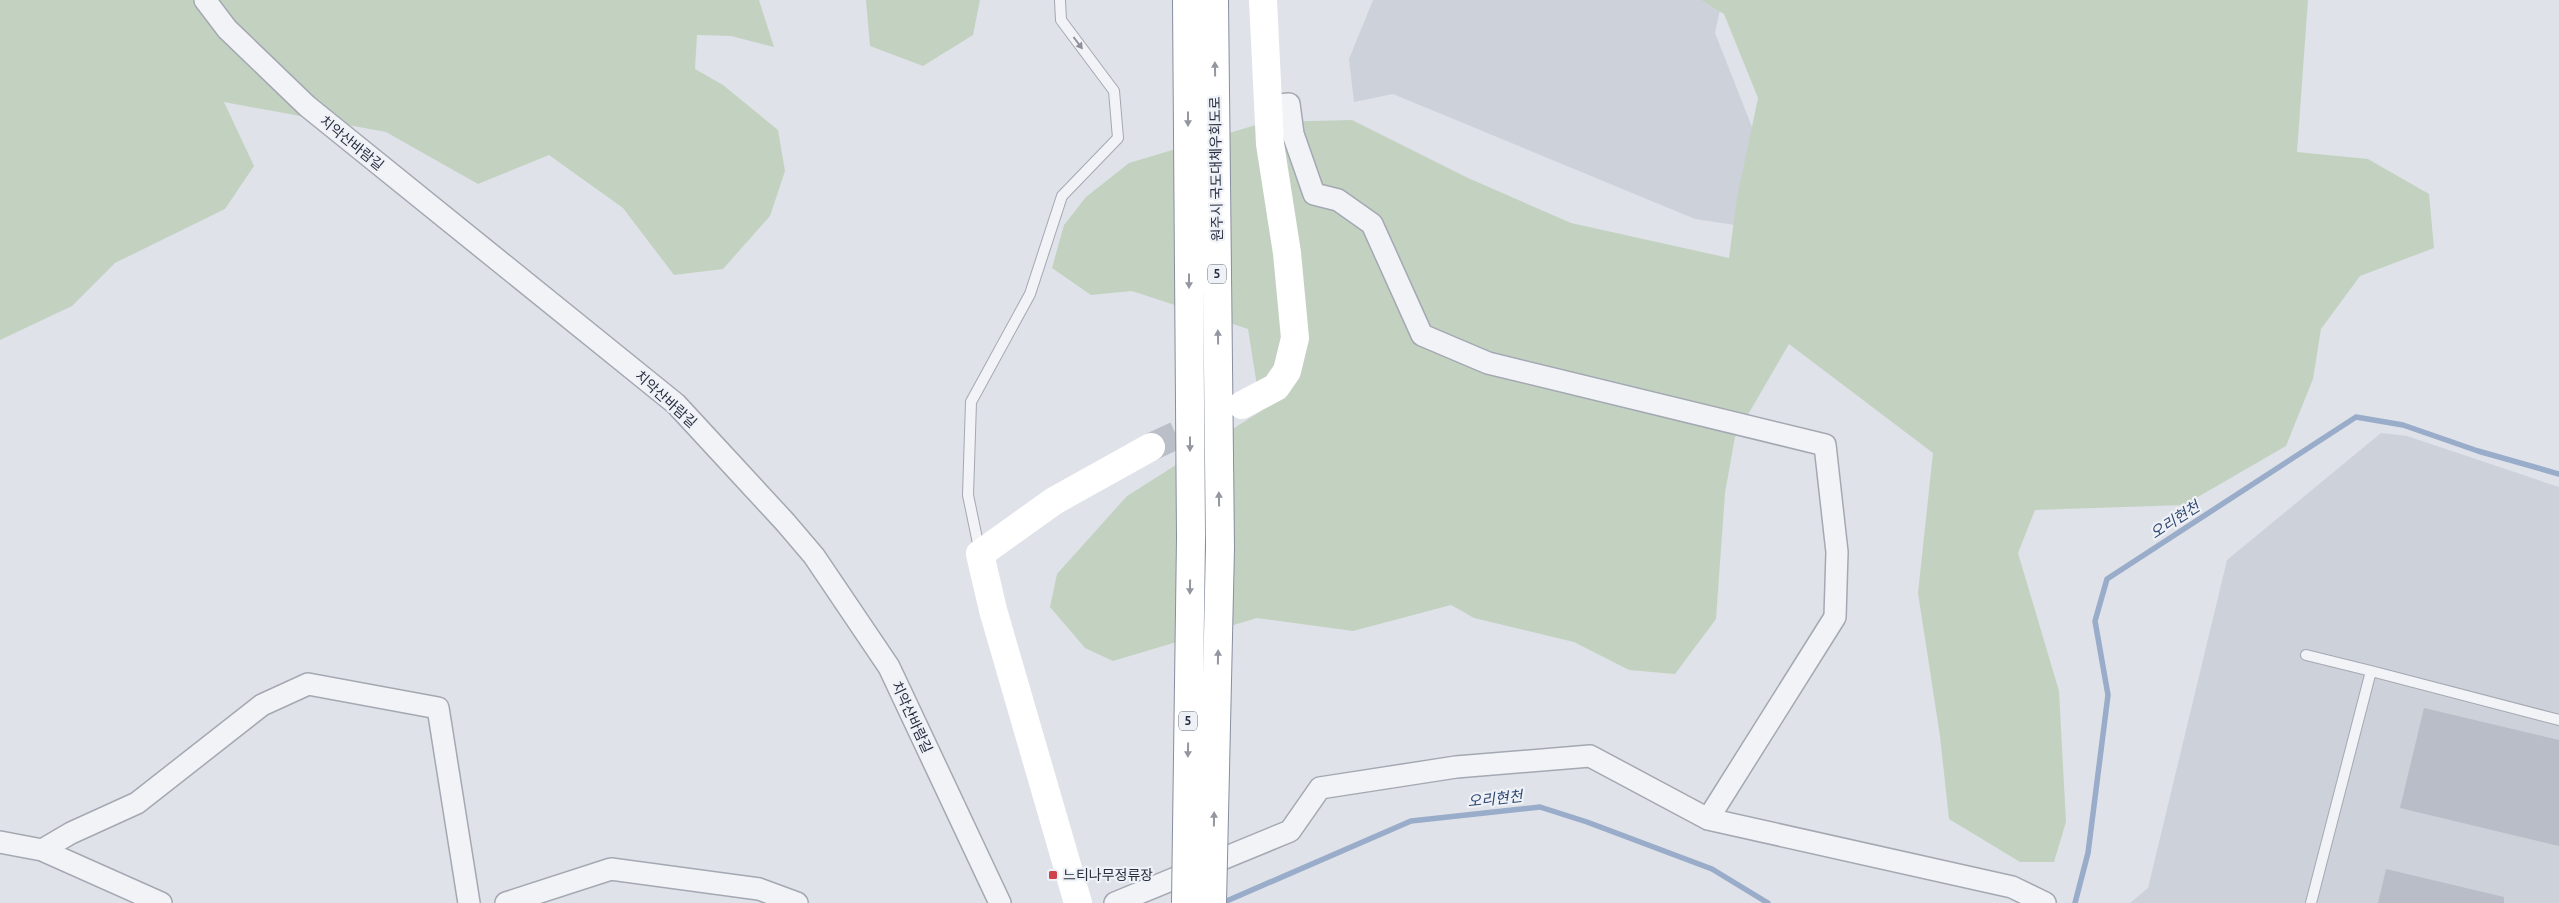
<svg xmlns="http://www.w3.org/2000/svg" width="2559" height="903" font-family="Ubuntu,'Noto Sans KR',sans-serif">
	<rect width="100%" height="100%" fill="#dfe2e8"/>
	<path fill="#cdd1da" d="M1373 0H1722L1715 33 1769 170 1748 227 1695 219 1393 94 1354 102 1349 59Z
		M2381 433 2407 436 2559 487V903H2130L2148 888 2227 560Z"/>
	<path fill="#c3d2c0" d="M0 0H759L774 47 731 36 697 35 695 69 723 85 778 130 785 171 770 216 723 269 674 275 623 208 549 155 478 184 386 132 224 102 254 166 225 209 115 263 72 306 0 340Z
		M866 0H980L973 35 923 66 870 46Z
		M1701 0H2308L2297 152 2368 159 2429 194 2434 248 2360 276 2321 329 2313 379 2286 446 2184 505 2035 510 2018 553 2059 691 2066 822 2054 862H2020L1949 819 1940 736 1918 593 1933 453 1789 344 1735 437 1725 493 1716 619 1675 674 1629 670 1574 642 1474 618 1451 605 1353 631 1257 618 1113 661 1085 648 1050 607 1057 574 1127 496 1261 411 1248 329 1132 291 1091 295 1052 268 1064 225 1086 197 1129 163 1266 122 1352 120 1468 178 1571 223 1729 258 1737 198 1758 98 1724 14Z"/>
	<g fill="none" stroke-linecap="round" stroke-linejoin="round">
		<path stroke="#99acc9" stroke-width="5.5" d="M1222 903 1411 821 1540 807 1587 822 1712 869 1768 903
			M2075 903 2088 853 2108 695 2095 621 2107 579 2356 417 2403 425 2478 451 2559 474"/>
	</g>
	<path fill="#b9bdc8" d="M2424 708 2559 740V846L2400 808Z
		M2386 869 2504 897V903H2378Z"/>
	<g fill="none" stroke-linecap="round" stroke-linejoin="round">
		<path stroke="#babec6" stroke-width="28" stroke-dasharray="28 14" stroke-linecap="butt" d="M1151 447 1211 419"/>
		<defs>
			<path id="lane" d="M980 553 968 495 971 402 1030 294 1062 196 1118 138 1114 91 1061 20 1060 0
				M2306 655 2371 671
				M2311 903 2371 671 2559 720"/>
			<path id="street" d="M205 0 227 29 307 106 676 404 785 522 814 556 889 667 1000 903
				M1268 106 1289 104 1293 134 1314 194 1338 200 1372 224 1422 335 1488 363 1825 445 1837 552 1835 617 1708 819
				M0 842 42 850 161 903
				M42 850 71 833 137 803 262 705 308 684 438 708 469 903
				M506 903 611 869 759 889 797 903
				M1115 903 1290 831 1320 788 1456 767 1590 756 1708 819 2012 887 2045 903"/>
			<path id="highway" d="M1187 0 1191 538
				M1214 0 1220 548"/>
		</defs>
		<use href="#lane" stroke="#a4a8b2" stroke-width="12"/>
		<use href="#street" stroke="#a4a8b2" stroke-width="24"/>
		<use href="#highway" stroke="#868e9f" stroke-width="30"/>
		<use href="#lane" stroke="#f2f3f7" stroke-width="10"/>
		<use href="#street" stroke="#f2f3f7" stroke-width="21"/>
		<path stroke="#fff" stroke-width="28" d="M1242 405 1276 387 1287 371 1295 338 1287 253 1270 144 1263 0
			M1078 903 993 610 980 554 1054 501 1151 447"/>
		<use href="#highway" stroke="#fff" stroke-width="28"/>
		<defs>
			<path id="highway-bridge" d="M1186 903 1191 538
				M1212 903 1220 548"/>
		</defs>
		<use href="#highway-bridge" stroke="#868e9f" stroke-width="30" stroke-linecap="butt"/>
		<use href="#highway-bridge" stroke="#fff" stroke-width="28"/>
	</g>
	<defs><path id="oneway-solid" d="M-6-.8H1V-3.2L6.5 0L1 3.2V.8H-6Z" transform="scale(1.25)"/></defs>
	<use fill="#8d909c" href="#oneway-solid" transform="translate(1078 43) rotate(53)"/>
	<g fill="#9496a0">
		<use href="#oneway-solid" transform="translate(1215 69) rotate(-91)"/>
		<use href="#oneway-solid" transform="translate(1188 119) rotate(90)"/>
		<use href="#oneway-solid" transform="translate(1189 281) rotate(90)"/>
		<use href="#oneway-solid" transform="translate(1218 337) rotate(-91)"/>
		<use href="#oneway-solid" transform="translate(1190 444) rotate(90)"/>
		<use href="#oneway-solid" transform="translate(1219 499) rotate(-91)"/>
		<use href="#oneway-solid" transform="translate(1190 587) rotate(91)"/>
		<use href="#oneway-solid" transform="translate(1218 657) rotate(-89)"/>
		<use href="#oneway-solid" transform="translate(1188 750) rotate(91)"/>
		<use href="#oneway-solid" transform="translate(1214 819) rotate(-89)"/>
	</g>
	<rect fill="#cf424b" stroke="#eef1f6" stroke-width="2" x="1048" y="870" width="10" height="10" rx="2.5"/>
	<g text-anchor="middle" stroke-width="4.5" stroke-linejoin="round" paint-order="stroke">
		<g fill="#eef1f6" stroke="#636877" stroke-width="1">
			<rect x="1208" y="264.5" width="18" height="19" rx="4"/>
			<rect x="1179" y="711.5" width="18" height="19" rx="4"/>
		</g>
		<g font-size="12" font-weight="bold" fill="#282e40">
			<text x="1217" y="278">5</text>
			<text x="1188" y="725">5</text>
		</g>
		<g font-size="14" fill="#282e40" stroke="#eef1f6">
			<text transform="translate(352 143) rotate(39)" y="5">치악산바람길</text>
			<text transform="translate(1216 169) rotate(-91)" y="5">원주시 국도대체우회도로</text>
			<text transform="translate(666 399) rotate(42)" y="5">치악산바람길</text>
			<text transform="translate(912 717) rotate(65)" y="5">치악산바람길</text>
		</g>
		<g font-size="14" fill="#282e40" stroke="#eef1f6" text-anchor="start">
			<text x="1063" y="880">느티나무정류장</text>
		</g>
		<g font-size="15" font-style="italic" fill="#314974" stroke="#eef1f6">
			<text transform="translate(2175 520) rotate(-33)" y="5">오리현천</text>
			<text transform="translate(1495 799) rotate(-6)" y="5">오리현천</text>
		</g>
	</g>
</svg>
